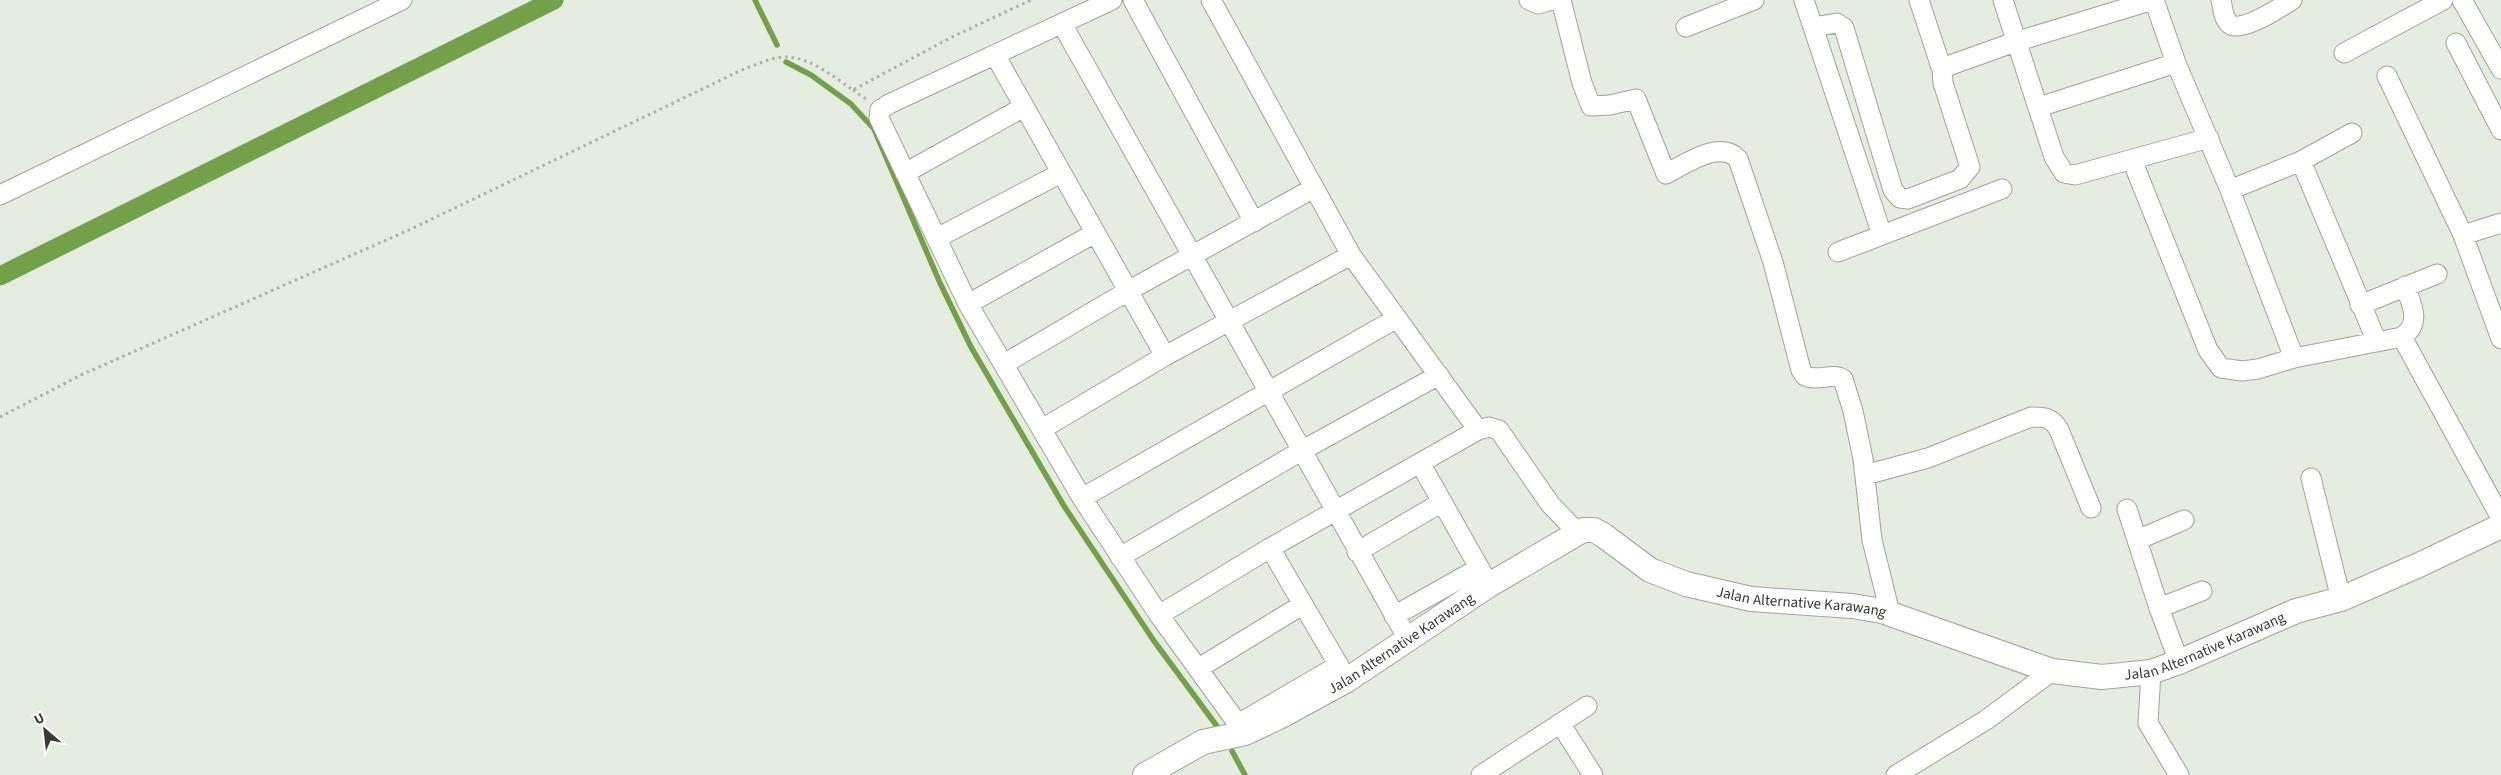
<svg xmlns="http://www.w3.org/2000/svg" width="2501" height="775" font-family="'Source Sans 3',sans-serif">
	<rect width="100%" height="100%" fill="#e5ece0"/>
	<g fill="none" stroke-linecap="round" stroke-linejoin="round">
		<path stroke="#74a049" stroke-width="5.5" d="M755 0 777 45
			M786 62 811 75 851 104 874 129 940 283 971 347 1064 506 1154 641 1219 729
			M1232 751 1245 775"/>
		<path stroke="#74a049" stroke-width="19" d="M0 276 554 0"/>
		<defs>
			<path id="minor" d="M1112 0 889 104 880 110 879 118 968 304 1082 498 1159 615 1238 724 1339 665
				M1133 0 1254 222
				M1211 0 1351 255 1478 430 1489 427 1499 430 1550 504 1577 532
				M1529 0 1538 4 1552 0
				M1561 0 1582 83 1591 106 1610 105 1636 99 1666 174C1684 165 1720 139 1738 159L1773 262 1801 370 1805 376C1819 382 1833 372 1843 379L1853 411 1863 459 1872 540 1890 613
				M1804 0 1882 235
				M1919 0 1942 70
				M2003 0 2054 157 2064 173 2075 175 2209 138
				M2154 0 2176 63 2230 190 2294 358
				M2221 0C2223 8 2223 20 2231 25 2243 32 2281 7 2292 0
				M2462 0 2501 69
				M1062 24 1408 639
				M1686 27 1754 0
				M1814 27 1837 23 1844 28 1893 190 1900 198 1908 199 1960 179 1970 167 1943 83 1942 70 1945 67 2015 42 2153 0
				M2456 43 2501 130
				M2344 53 2443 0
				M995 55 1165 356
				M2387 76 2463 235 2501 339
				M2039 107 2176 63
				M2132 160 2208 350 2221 368 2242 371 2258 369 2294 358 2402 337C2422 323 2412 305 2405 286
				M2301 161 2377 342
				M905 173 1024 107
				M2230 190 2301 161 2352 133
				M0 195 402 0
				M2463 235 2501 223
				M937 238 1061 173
				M1838 252 2002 189
				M968 304 1095 233
				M2360 305 2437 274
				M2402 337 2501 518
				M1004 364 1128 291 1314 188
				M1042 429 1165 356 1351 255
				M1420 463 1489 585
				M1865 475 1928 458 2031 417C2044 417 2052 417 2059 430L2091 508
				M2311 478 2341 599
				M1082 498 1397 318
				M2127 509 2159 608 2179 662
				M2137 540 2184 520
				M1270 548 1345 676
				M1357 552 1442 502
				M1120 557 1301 451 1439 375
				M2159 608 2202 591
				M1159 615 1270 548 1478 430
				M1394 616 1479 568
				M1199 668 1302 605
				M2151 672 2148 723 2179 775
				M1560 723 1593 775
				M1481 775 1587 706
				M1896 775 1986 720 2052 671"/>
			<g id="tertiary">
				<path id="s1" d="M1145 775 1203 742 1245 733 1281 716 1347 680 1489 585 1583 530H1594L1603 535 1650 570 1686 584 1751 599 1852 606 1882 611 2052 671 2102 677 2151 672 2179 662 2296 611 2341 599 2419 565 2501 526"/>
			</g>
		</defs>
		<use href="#minor" stroke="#9da498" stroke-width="21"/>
		<use href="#tertiary" stroke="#9da498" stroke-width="26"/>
		<path stroke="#abb0a7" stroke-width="3" stroke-dasharray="2.5 4" stroke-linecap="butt" d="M853 90 866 99
			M0 417 81 375 409 230 746 68C756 65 766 60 776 58 804 52 831 75 853 90L950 38 1031 0"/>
		<use href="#minor" stroke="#fff" stroke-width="19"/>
		<use href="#tertiary" stroke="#fff" stroke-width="24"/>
	</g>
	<g text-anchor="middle" stroke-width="4.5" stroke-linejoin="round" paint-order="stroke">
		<g font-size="15" fill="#363934" stroke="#fff">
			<text dy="5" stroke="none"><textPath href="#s1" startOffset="740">Jalan Alternative Karawang</textPath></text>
			<text dy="5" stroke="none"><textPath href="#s1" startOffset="290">Jalan Alternative Karawang</textPath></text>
			<text dy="5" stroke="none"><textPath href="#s1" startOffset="1160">Jalan Alternative Karawang</textPath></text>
		</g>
	</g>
	<g transform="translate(45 730) rotate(332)" stroke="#ffffff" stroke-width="4" paint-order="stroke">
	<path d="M0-4L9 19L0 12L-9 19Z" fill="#363934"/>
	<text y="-8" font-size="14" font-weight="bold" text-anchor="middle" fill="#363934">U</text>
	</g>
</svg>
